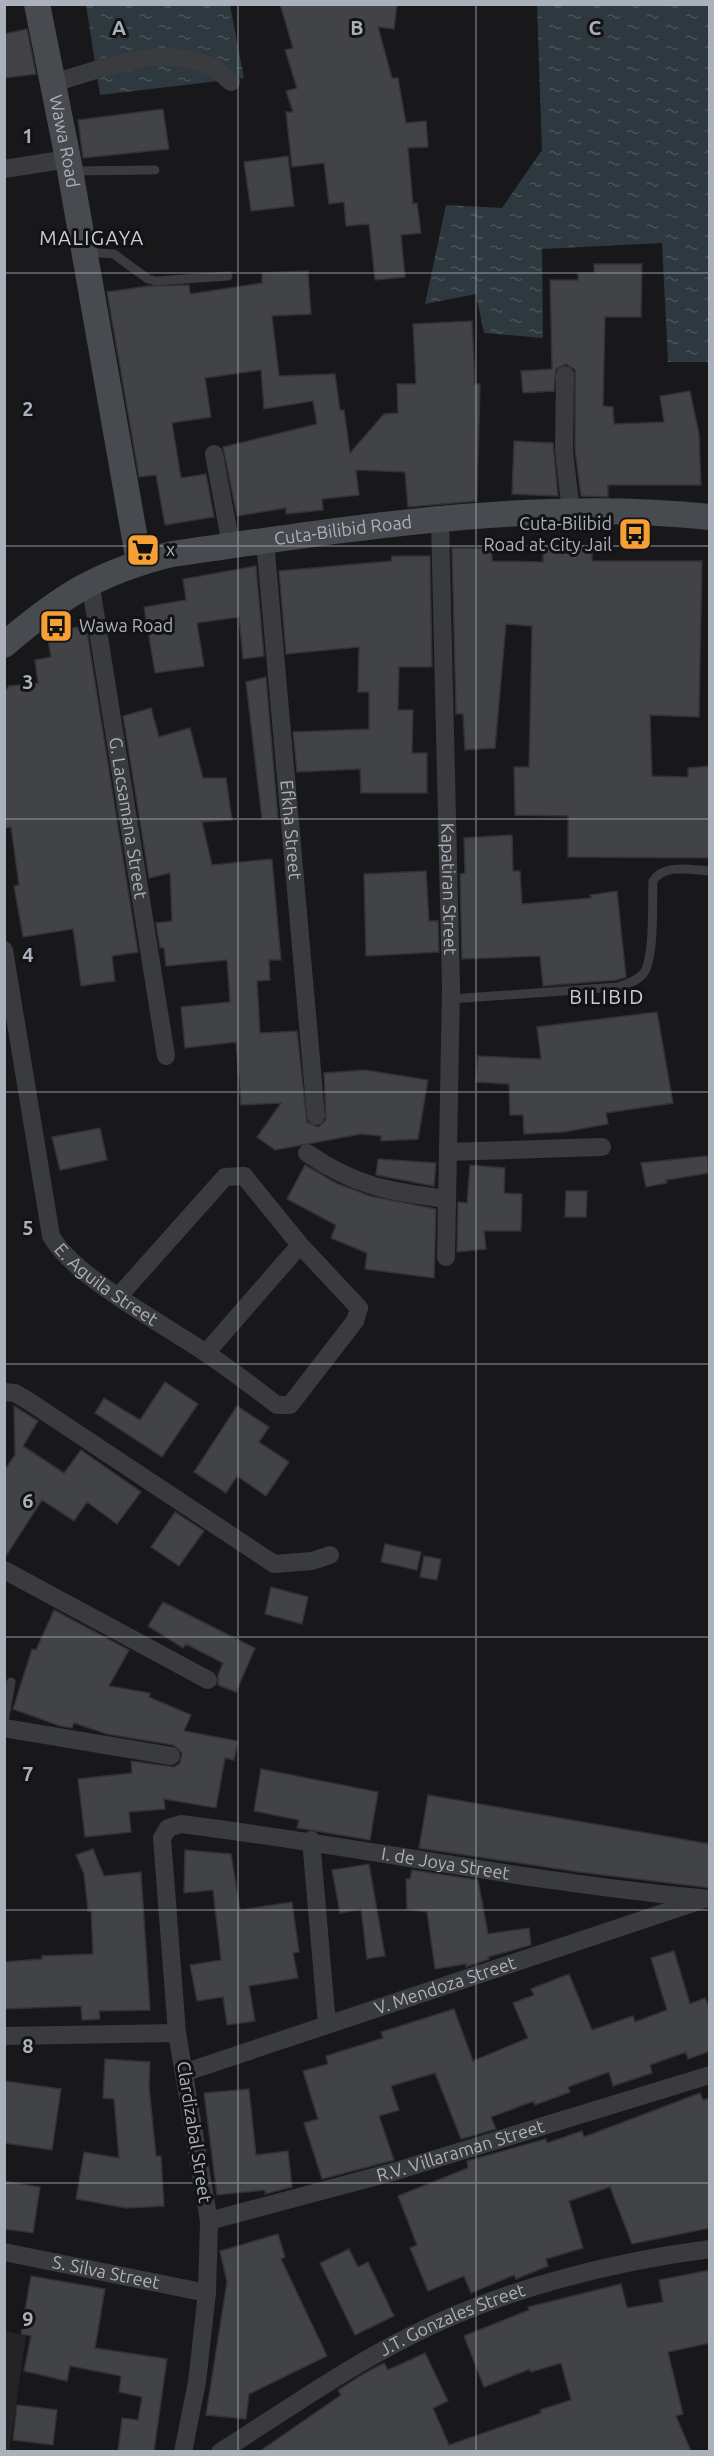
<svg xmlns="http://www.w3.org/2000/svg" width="714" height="2456" font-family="Ubuntu,sans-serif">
	<defs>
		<pattern id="water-ripples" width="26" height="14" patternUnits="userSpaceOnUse" patternTransform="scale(1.5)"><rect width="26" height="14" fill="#2d393f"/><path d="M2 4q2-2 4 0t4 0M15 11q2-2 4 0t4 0" fill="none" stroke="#495359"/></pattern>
	</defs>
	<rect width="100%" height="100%" fill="#18181a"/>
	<path fill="#242427" d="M5 2331 26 2336 9 2452 4 2451Z"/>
	<path fill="url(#water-ripples)" d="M86 5H230L244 78 100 95Z
		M537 5H709V362H668L662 243 542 249 543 338 484 333 476 294 425 304 446 205 502 208 542 150Z"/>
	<path fill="#424347" stroke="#323236" stroke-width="1.5" d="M280 4H397L394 29 378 27 392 78H398L406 123 426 121 428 147 408 148 413 204 417 203 421 233 401 235 405 277 375 280 369 224 346 226 344 202 329 204 324 163 292 167 286 112H293L286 91 297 88 285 50 293 48Z
		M27 29 36 74 4 78V34Z
		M163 109 169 149 83 158 78 120Z
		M288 156 294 206 251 211 244 162Z
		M594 264H642L641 317H605L603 406 613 407 614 424 664 422 660 396 690 391 699 434 701 485H608V497L581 496 575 450V370L566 364 556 369 554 391 523 393 521 371 552 369 550 280H578V273H594Z
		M308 271 311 314 272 316 279 376 335 374 340 410H344L350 453 384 414 398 413 397 384H416L413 324 472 321 475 384H480L477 501 408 507 405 472 356 470 359 495 322 499 323 510 286 514V508L237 516 223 447 317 424 313 401 264 409 261 370 205 378 211 417 172 423 181 478 206 474 214 517 165 525 156 475 139 477 107 292 149 286 189 285 190 294 262 283V273Z
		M514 441 553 443 558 496 512 494Z
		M543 546H592V561H702L699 717 650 715 652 776 688 777V768L710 766V858L568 857V816L515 815 514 767H529L532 626 506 624 495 748 465 750 463 714H456L452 548H492V561L543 562Z
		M392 556H430L432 667H399L398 710H413L412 753H427V793H361L360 769 297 772 293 732 369 729V692H358L359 647 286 654 279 571 391 561Z
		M256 566 264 656 243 659 239 617 197 623 204 666 155 673 144 607 186 600 183 579Z
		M86 625 138 952 112 956 115 981 81 986 73 929 23 937 14 886 19 885 11 827 4 828V692L9 686 38 683 35 660 51 657 47 634Z
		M266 677 278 818 262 819 246 682Z
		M151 708 159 737 190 728 203 778H226L232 820 202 822 212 865 272 859 281 960H269L270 980 257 981 260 1033 297 1031 307 1122 318 1127 326 1120 324 1073 365 1070 428 1080 418 1139 381 1141V1136L361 1134 275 1150 257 1137 281 1103 241 1105 236 1042 185 1048 181 1007 230 1002 227 960 166 966 164 948H160L156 923 172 921 170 873 149 878 123 716Z
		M512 835 513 871H520L522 904 591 898 590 895 617 891 626 977 617 980 543 986 540 956 462 959 460 874 465 873 464 838Z
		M426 871 429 921H438L439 952 366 956 364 874Z
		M657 1012 673 1103 606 1113 608 1124 564 1132 524 1134 523 1115H510L509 1084 476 1082 478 1056 541 1059 537 1027Z
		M100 1128 107 1160 60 1170 52 1137Z
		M707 1156 709 1173 666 1180 667 1183 646 1187 641 1163Z
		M378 1159 436 1163 434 1186 376 1175Z
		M305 1165 336 1183 370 1196 436 1209 434 1278 365 1269 367 1253 331 1238 336 1225 287 1199Z
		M470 1165 505 1168 504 1193 522 1194 521 1231H484L486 1249 457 1252 458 1202 467 1203Z
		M566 1191H587L586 1217H565Z
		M165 1382 198 1404 162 1457 95 1413 104 1398 140 1420Z
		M14 1406 38 1421 23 1446 64 1473 81 1450 141 1492 117 1524 87 1502 74 1521 42 1500 4 1559V1471L15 1455Z
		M237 1406 269 1427 259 1442 289 1462 266 1496 237 1476 226 1493 194 1472Z
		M175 1512 204 1531 179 1566 151 1547Z
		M385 1544 421 1552 417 1570 381 1562Z
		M424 1556 441 1559 437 1580 420 1577Z
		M271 1587 308 1597 302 1624 265 1614Z
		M163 1602 255 1648 236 1692 218 1685V1675L223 1663 186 1644 183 1648 148 1626Z
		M54 1610 129 1650 109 1686 150 1693 149 1697 191 1715 184 1731 238 1741 234 1760 225 1758 216 1808 164 1799 165 1809 129 1812 131 1832 85 1837 78 1779 132 1773 131 1761 174 1767 180 1763 182 1753 173 1745 107 1734 74 1723 72 1728 60 1726 13 1709 32 1649 36 1650Z
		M261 1769 378 1792 370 1840 297 1828 299 1820 254 1811Z
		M428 1795 710 1844V1888L579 1872 419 1848Z
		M93 1849 104 1876 141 1872 150 2010 99 2011 100 2019 82 2020 81 2006 4 2009V1962L42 1959V1956L93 1954 91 1910 88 1911 84 1874 76 1855Z
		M185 1850 231 1854 240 1910 292 1902 299 1952 293 1953 298 1978 249 1986 255 2021 227 2025 223 1997 197 2001 190 1965 221 1960 213 1890 184 1893Z
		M369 1864 385 1956 367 1959 361 1909 340 1913 332 1870Z
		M412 1870 478 1880 488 1934 529 1928 531 1945 488 1957 489 1959 466 1967V1964L435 1969 427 1912 407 1909 406 1879H410Z
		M674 1951 690 2004 705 1998 710 2009V2051L688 2059 686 2052 650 2065 652 2073 613 2086 609 2072 568 2087 570 2092 535 2105 534 2101 491 2117 496 2129 461 2139 435 2073 391 2086 399 2110 379 2116 394 2160 322 2179 304 2123 318 2119 303 2071 328 2064 326 2056 383 2038 381 2032 454 2009 473 2061 528 2038 513 2003 534 1995 531 1989 569 1974 592 2030 633 2016 635 2022 667 2010 651 1958Z
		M105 2059 150 2062 149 2086 156 2156H161L164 2206 126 2208 76 2199 84 2152 119 2158 114 2099 103 2098Z
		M4 2081 61 2089 52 2150 4 2143Z
		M249 2089 256 2155 288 2151 292 2187 265 2194V2190L217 2195 204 2093Z
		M700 2093 703 2100 710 2098V2228L632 2244 610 2187 569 2201 583 2248 546 2259 548 2266 516 2279 514 2275 471 2293 464 2276 428 2291 410 2248 417 2245 398 2196 468 2168 467 2161 546 2139 547 2143 582 2131 584 2137Z
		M4 2181 40 2187 33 2233 4 2229Z
		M278 2234 285 2257 281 2259 327 2356 249 2394 246 2419 206 2415 227 2282 220 2251Z
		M349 2249 358 2267 368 2262 394 2316 355 2335 320 2263Z
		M710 2270V2343L668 2352 683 2414 676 2416 691 2451H260L341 2395 338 2390 365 2373 384 2363 388 2370 425 2353 448 2401 433 2408 449 2445 541 2413 540 2410 571 2400 561 2363 531 2372 530 2369 484 2387 464 2336 529 2310 528 2307 621 2284 627 2308 663 2302 659 2280Z
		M31 2276 105 2289 95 2348 167 2359 154 2451H118L122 2418 138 2420 142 2397 119 2392 121 2376 70 2366 67 2381 24 2371 31 2336 21 2334Z
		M17 2405 57 2410 53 2445 13 2440Z"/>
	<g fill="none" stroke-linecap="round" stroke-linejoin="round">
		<path stroke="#393b3f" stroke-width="9" d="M71 171 155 170
			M86 252 114 254 148 279 156 281 228 276
			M451 999 618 987C627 984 637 981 643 974 655 959 652 902 653 881 664 863 691 870 710 871
			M4 1722 11 1682"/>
		<g stroke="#393b3f" stroke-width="18">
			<path d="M53 83C104 69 155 44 208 65 217 68 224 77 231 82"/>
			<path d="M4 169 68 159"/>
			<path d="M565 375 564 451 571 512"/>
			<path d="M214 454 231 545"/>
			<path id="s1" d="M440 520 451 987 446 1257"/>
			<path id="s2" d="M265 541 316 1116"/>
			<path id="s3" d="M90 581 166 1056"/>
			<path id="s4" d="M4 950 51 1236C73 1276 163 1324 203 1351 229 1368 253 1387 277 1405H290L355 1321 359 1308 300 1245 244 1176 225 1177 118 1297"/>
			<path d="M448 1152 602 1147"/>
			<path d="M307 1153C357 1187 388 1191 447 1199"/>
			<path d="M206 1353 300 1245"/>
			<path d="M4 1392 15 1393 27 1400 274 1564 312 1561 330 1555"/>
			<path d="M4 1570 208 1680"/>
			<path d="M4 1728 171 1756"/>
			<path d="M311 1840 327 2024"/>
			<path d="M4 2036 177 2033"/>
			<path id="s5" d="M186 2072 702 1900"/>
			<path id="s6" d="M209 2221 396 2171 710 2075"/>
			<path id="s7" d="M4 2252 207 2293"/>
			<path id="s8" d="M183 2452 197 2382 207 2293 209 2221 177 2033 162 1838 168 1828 181 1824C357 1846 532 1883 710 1899"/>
			<path id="s9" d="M220 2452C282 2413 344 2369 410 2336 500 2290 610 2262 710 2249"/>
		</g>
		<g stroke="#474a4f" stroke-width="26">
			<path id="s10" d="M37 4 68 159 139 562"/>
			<path id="s11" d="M4 645C61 596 99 572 172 554 349 529 531 498 710 517"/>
		</g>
	</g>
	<path fill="none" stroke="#aab1ba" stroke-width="1.5" stroke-opacity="0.55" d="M238 4V2452M476 4V2452M4 273H710M4 546H710M4 819H710M4 1092H710M4 1364H710M4 1637H710M4 1910H710M4 2183H710"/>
	<defs>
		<symbol id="bus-square" viewBox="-11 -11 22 22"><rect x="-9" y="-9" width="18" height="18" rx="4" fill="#f59f35" stroke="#131315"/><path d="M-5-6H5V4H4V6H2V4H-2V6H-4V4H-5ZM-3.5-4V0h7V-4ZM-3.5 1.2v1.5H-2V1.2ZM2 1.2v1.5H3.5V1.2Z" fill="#111"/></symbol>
		<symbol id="supermarket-square" viewBox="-11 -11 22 22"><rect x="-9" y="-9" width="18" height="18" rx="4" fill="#f59f35" stroke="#131315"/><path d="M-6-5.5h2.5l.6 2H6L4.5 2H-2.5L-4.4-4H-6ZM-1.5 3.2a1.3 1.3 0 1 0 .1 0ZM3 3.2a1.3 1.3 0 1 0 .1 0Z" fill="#111"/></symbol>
	</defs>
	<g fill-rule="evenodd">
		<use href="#bus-square" x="616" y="515" width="38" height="38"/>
		<use href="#supermarket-square" x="124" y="531" width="38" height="38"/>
		<use href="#bus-square" x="37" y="607" width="38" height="38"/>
	</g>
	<g text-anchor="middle" stroke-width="6" stroke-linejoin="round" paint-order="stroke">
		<g font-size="18" fill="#aab1ba" stroke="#131315">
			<text dy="6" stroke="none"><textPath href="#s10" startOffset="140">Wawa Road</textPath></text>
			<text dy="6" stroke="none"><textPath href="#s11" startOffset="366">Cuta-Bilibid Road</textPath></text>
			<text dy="6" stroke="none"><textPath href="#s3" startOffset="240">G. Lacsamana Street</textPath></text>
			<text dy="6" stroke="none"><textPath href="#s2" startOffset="290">Efkha Street</textPath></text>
			<text dy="6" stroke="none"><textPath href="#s1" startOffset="369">Kapatiran Street</textPath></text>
			<text dy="6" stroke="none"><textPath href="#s4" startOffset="364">E. Aguila Street</textPath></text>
			<text dy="6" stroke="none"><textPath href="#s8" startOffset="912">I. de Joya Street</textPath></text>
			<text dy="6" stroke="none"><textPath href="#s5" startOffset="273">V. Mendoza Street</textPath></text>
			<text transform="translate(194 2132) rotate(81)" y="6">Clardizabal Street</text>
			<text dy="6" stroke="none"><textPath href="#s6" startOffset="261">R.V. Villaraman Street</textPath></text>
			<text dy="6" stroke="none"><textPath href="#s7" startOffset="104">S. Silva Street</textPath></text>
			<text dy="6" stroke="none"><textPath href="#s9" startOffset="268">J.T. Gonzales Street</textPath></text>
		</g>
		<g font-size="18" fill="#aab1ba" stroke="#131315" text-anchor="start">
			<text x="612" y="530" text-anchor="end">Cuta-Bilibid<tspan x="612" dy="21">Road at City Jail</tspan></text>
			<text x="166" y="556">x</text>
			<text x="79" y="632">Wawa Road</text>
		</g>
		<g font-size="20" letter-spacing="1.5" fill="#cbcfd6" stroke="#131315">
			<text x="92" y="245">MALIGAYA</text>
			<text x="607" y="1004">BILIBID</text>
		</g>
	</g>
	<g font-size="20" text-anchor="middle" font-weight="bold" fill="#aab1ba" stroke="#131315" stroke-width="6" stroke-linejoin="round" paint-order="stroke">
		<text x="119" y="35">A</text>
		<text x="357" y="35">B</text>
		<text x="595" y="35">C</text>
		<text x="28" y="143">1</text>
		<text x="28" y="416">2</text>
		<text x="28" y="689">3</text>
		<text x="28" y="962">4</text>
		<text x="28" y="1235">5</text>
		<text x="28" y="1508">6</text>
		<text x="28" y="1781">7</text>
		<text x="28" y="2053">8</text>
		<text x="28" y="2326">9</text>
	</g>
	<rect width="714" height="2456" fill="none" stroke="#aab1ba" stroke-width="12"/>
</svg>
